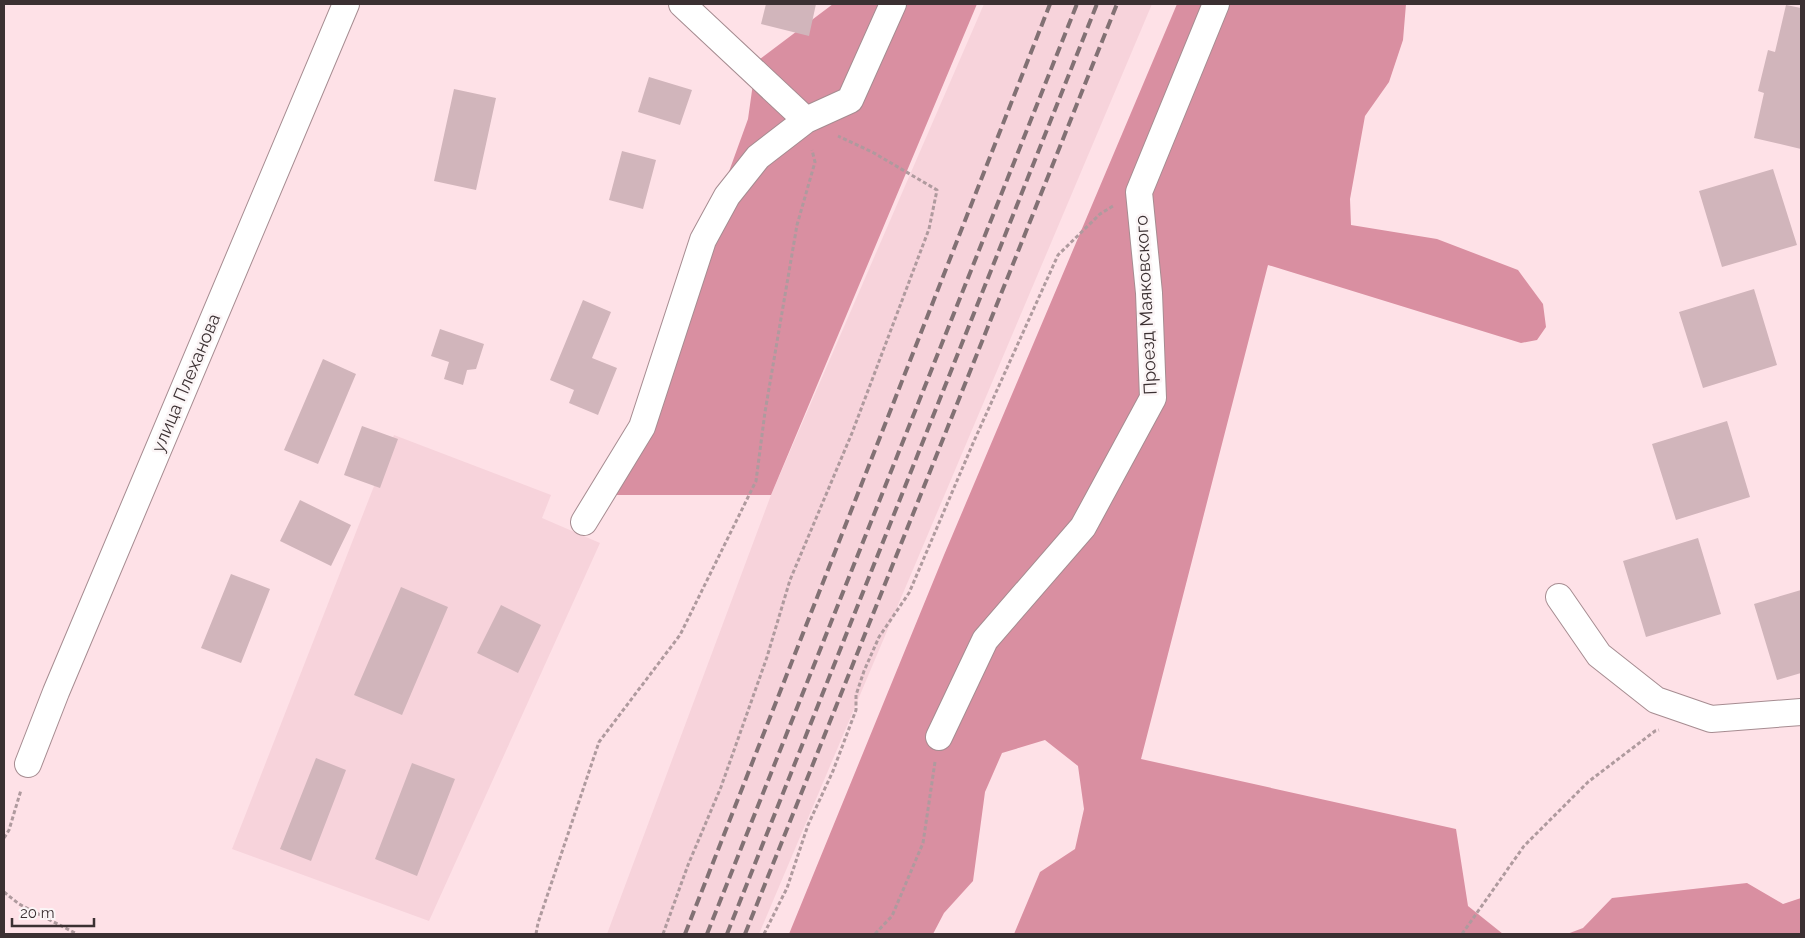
<svg xmlns="http://www.w3.org/2000/svg" width="1805" height="938" font-family="Raleway,sans-serif">
	<rect width="100%" height="100%" fill="#fee1e7"/>
	<path fill="#f7d3db" d="M984 4H1152L759 934H607L771 495Z
		M394 435 551 495 542 518 600 543 429 921 232 849Z"/>
	<path fill="#d98fa1" d="M833 4H977L771 495H612L748 119 756 62Z
		M1177 4H1406L1403 40 1389 82 1365 116 1350 199 1351 225 1437 239 1518 270 1543 304 1546 327 1537 340 1521 343 1268 265 1141 759 1456 829 1468 906 1503 934H1014L1040 872 1075 849 1084 809 1078 766 1045 740 1002 753 985 792 973 881 944 913 933 934H789L944 555Z
		M1747 883 1783 904 1801 898V934H1567L1583 928 1612 898Z"/>
	<path fill="#d1b5bb" d="M766 4H816L809 36 761 24Z
		M1786 5 1801 8V149L1754 138 1764 93 1758 91 1768 50 1775 52Z
		M649 77 692 90 680 125 638 112Z
		M454 89 496 98 476 190 434 181Z
		M622 151 656 160 643 209 609 200Z
		M1773 169 1797 245 1722 267 1699 191Z
		M1754 289 1777 365 1703 388 1679 312Z
		M583 300 611 312 592 358 617 368 598 415 569 403 574 390 550 380Z
		M440 329 484 344 476 369 467 370 463 385 444 379 449 362 431 356Z
		M323 359 356 374 318 464 284 450Z
		M1727 421 1750 497 1676 520 1652 444Z
		M362 426 398 439 380 488 344 475Z
		M300 500 351 525 331 566 280 541Z
		M1698 538 1721 614 1646 637 1623 561Z
		M231 574 270 589 241 663 201 648Z
		M401 587 448 607 402 715 354 695Z
		M1801 590V673L1777 680 1754 604Z
		M501 605 541 625 518 673 477 653Z
		M316 758 346 770 311 861 280 849Z
		M412 763 455 779 417 876 375 859Z"/>
	<g fill="none" stroke-linecap="round" stroke-linejoin="round">
		<defs>
			<path id="minor" d="M682 4 806 120 850 100 893 4
				M584 522 642 427 703 240 727 196 758 157 806 120
				M1559 597 1599 655 1656 700 1711 719 1801 712
				M939 737 985 640 1083 527 1153 398 1149 293 1139 192 1216 4
				M28 764 56 692 346 4"/>
		</defs>
		<use href="#minor" stroke="#a68c91" stroke-width="28"/>
		<path stroke="#af9a9e" stroke-width="3" stroke-dasharray="4 2.5" stroke-linecap="butt" d="M4 838 9 830 21 790
			M4 892 19 904 77 934
			M536 934 538 923 599 742 680 635 756 481 765 412 797 225 815 162 812 150
			M663 934 688 865 721 787 767 657 790 580 852 433 929 229 937 190 874 153 838 136
			M764 934 787 888 808 825 833 771 856 710V695L864 671 879 637 909 593 974 441 1058 255 1100 214 1113 206
			M875 934 892 916 923 843 935 762
			M1462 934 1524 846 1588 782 1655 731 1659 730"/>
		<use href="#minor" stroke="#fff" stroke-width="26"/>
		<path stroke="#827174" stroke-width="4" stroke-dasharray="10 5" stroke-linecap="butt" d="M685 934 1050 4
			M707 934 1077 4
			M727 934 1097 4
			M745 934 1117 4"/>
	</g>
	<g text-anchor="middle" stroke-width="5" stroke-linejoin="round" paint-order="stroke">
		<g font-size="18" fill="#3b3032" stroke="#fbf5f6">
			<text transform="translate(1146 305) rotate(-93)" y="6">Проезд Маяковского</text>
			<text transform="translate(186 383) rotate(-67)" y="6">улица Плеханова</text>
		</g>
	</g>
	<rect width="1805" height="938" fill="none" stroke="#3b3032" stroke-width="10"/>
	<path d="M12 918v8h82v-8" fill="none" stroke="#3b3032" stroke-width="2.5"/>
	<text x="20" y="918" font-size="15" fill="#3b3032" stroke="#fbf5f6" stroke-width="4" paint-order="stroke">20 m</text>
</svg>
